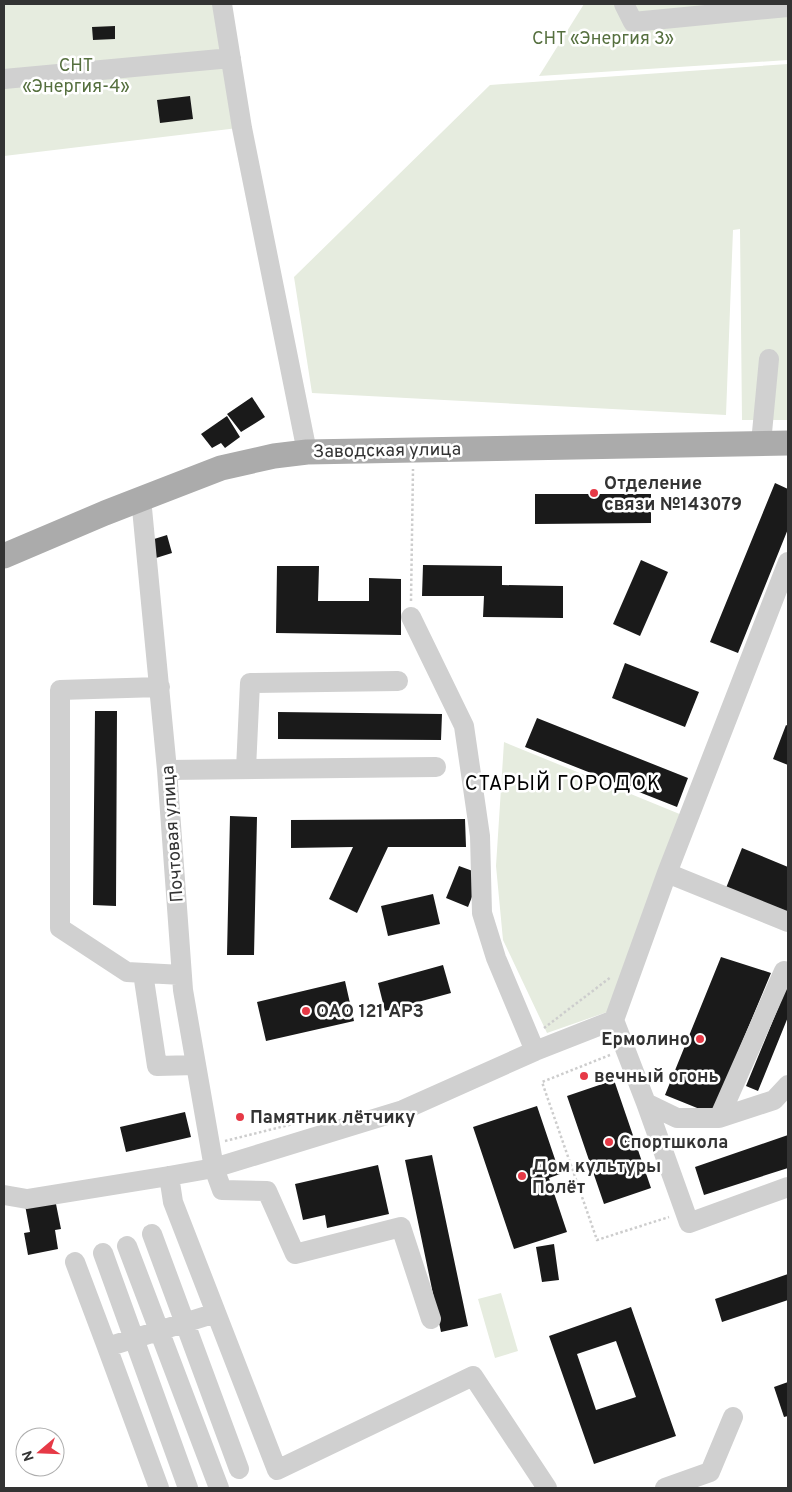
<svg xmlns="http://www.w3.org/2000/svg" width="792" height="1492" font-family="Overpass,sans-serif">
	<style>
		.green { fill: #e6ecdf }
		.building { fill: #1a1a1a; fill-rule: evenodd }
		.lines { fill: none; stroke-linecap: round; stroke-linejoin: round }
		.path { stroke: #cdcdcd; stroke-width: 2.5; stroke-dasharray: 2.5 2.5; stroke-linecap: butt }
		.minor { stroke: #d0d0d0; stroke-width: 20 }
		.major { stroke: #ababab; stroke-width: 25 }
		.poi-dot { fill: #e63946; stroke: #fff; stroke-width: 2 }
		.labels { text-anchor: middle; stroke-width: 5; stroke-linejoin: round; paint-order: stroke }
		.park-label { font-size: 18px; fill: #56703f; stroke: #fff }
		.street-label { font-size: 18px; fill: #333; stroke: #fff }
		.poi-label { font-size: 18px; font-weight: bold; fill: #333; stroke: #fff; text-anchor: start }
		.quarter-label { font-size: 20px; letter-spacing: 1px; fill: #000; stroke: #fff }
	</style>
	<rect width="100%" height="100%" fill="#fff"/>
	<path class="green" d="M4 4H218L238 128 4 156Z
		M584 4H788V60L539 76Z
		M788 64V420H742L740 229 733 230 726 415 312 393 294 277 490 85Z
		M504 742 682 815 610 1011 547 1033 503 940 496 866Z
		M501 1293 518 1351 495 1358 478 1299Z"/>
	<path class="building" d="M115 26V39L93 40 92 27Z
		M190 96 193 119 160 123 157 100Z
		M252 397 265 417 241 432 227 414Z
		M227 416 240 437 225 448 221 443 212 448 201 434Z
		M775 483 788 489V529L738 653 710 642Z
		M535 494H651V523L535 524Z
		M167 535 172 553 156 558 151 540Z
		M641 560 668 572 640 636 613 624Z
		M423 565 502 566V585L563 586V618L483 617 484 596H422Z
		M277 566H319L318 601H369V578L401 579V635L276 633Z
		M625 663 699 692 685 727 612 698Z
		M95 711H117L116 906 93 905Z
		M278 712 442 714 441 740 278 739Z
		M537 718 688 778 677 807 525 747Z
		M786 725 788 726V765L773 759Z
		M230 816 257 817 254 955H227Z
		M465 819 466 847H388L357 913 329 899 353 847 291 848V820Z
		M742 848 788 867V913L726 888Z
		M459 866 481 874 468 907 446 898Z
		M433 894 440 924 388 936 381 906Z
		M721 957 771 973 712 1114 665 1095Z
		M443 965 451 993 385 1011 378 983Z
		M345 981 354 1021 266 1041 257 1002Z
		M788 984V1017L758 1091 746 1086Z
		M614 1080 651 1188 604 1204 567 1096Z
		M537 1106 560 1174 549 1178 567 1232 514 1249 473 1127Z
		M185 1112 191 1137 126 1152 120 1127Z
		M788 1135V1168L704 1195 695 1167Z
		M432 1155 468 1326 441 1332 405 1160Z
		M378 1165 389 1214 327 1228 325 1215 303 1220 295 1184Z
		M55 1199 61 1229 55 1230 58 1249 28 1255 24 1233 30 1232 25 1205Z
		M554 1244 559 1280 542 1282 536 1247Z
		M788 1274V1300L722 1322 715 1299Z
		M631 1307 676 1436 594 1464 549 1336ZM616 1341 636 1397 596 1410 577 1354Z
		M788 1382V1416L784 1417 774 1387Z"/>
	<g class="lines">
		<path class="path" d="M411 601 413 469
			M544 1028 611 977
			M610 1055 542 1082 597 1240 669 1217
			M225 1141 317 1118"/>
		<path class="minor" d="M222 4 242 128 307 452
			M624 4 633 22 788 7
			M4 79 231 58
			M761 443 769 359
			M141 498 167 770 183 990 214 1168 222 1190 267 1191 295 1254 401 1227 431 1319
			M788 562 667 873 614 1020 646 1103 677 1118H719L774 1100 788 1085
			M411 617 464 726 480 836 482 913 496 958 535 1051 614 1020
			M160 687 60 690V928L127 972 182 975
			M246 769 250 683 398 681
			M167 770 436 767
			M667 873 788 922
			M143 973 157 1066 196 1065
			M646 1103 689 1223 788 1187
			M719 1118 784 971
			M169 1176 173 1202 277 1470 473 1376 547 1488
			M4 1195 27 1199 169 1176 214 1168 403 1110 535 1051
			M152 1234 239 1469
			M127 1246 219 1488
			M103 1253 188 1488
			M75 1262 107 1347
			M159 1488 107 1347 216 1313
			M665 1488 710 1472 733 1417"/>
		<path class="major" d="M4 556 105 513 221 468 274 456 307 452 788 443"/>
	</g>
	<g class="poi-dot">
		<circle cx="594" cy="493" r="5"/>
		<circle cx="306" cy="1011" r="5"/>
		<circle cx="700" cy="1039" r="5"/>
		<circle cx="584" cy="1076" r="5"/>
		<circle cx="240" cy="1117" r="5"/>
		<circle cx="609" cy="1142" r="5"/>
		<circle cx="522" cy="1176" r="5"/>
	</g>
	<g class="labels">
		<g class="park-label">
			<text x="603" y="44">СНТ «Энергия 3»</text>
			<text x="76" y="71">СНТ<tspan x="76" dy="21">«Энергия-4»</tspan></text>
		</g>
		<g class="street-label">
			<text transform="translate(387 450) rotate(-1)" y="6">Заводская улица</text>
			<text transform="translate(172 834) rotate(-94)" y="6">Почтовая улица</text>
		</g>
		<g class="poi-label">
			<text x="604" y="489">Отделение<tspan x="604" dy="21">связи №143079</tspan></text>
			<text x="316" y="1017">OAO 121 АРЗ</text>
			<text x="690" y="1045" text-anchor="end">Ермолино</text>
			<text x="594" y="1082">вечный огонь</text>
			<text x="250" y="1123">Памятник лётчику</text>
			<text x="619" y="1148">Спортшкола</text>
			<text x="532" y="1172">Дом культуры<tspan x="532" dy="21">Полёт</tspan></text>
		</g>
		<g class="quarter-label">
			<text x="563" y="790">СТАРЫЙ ГОРОДОК</text>
		</g>
	</g>
	<rect width="792" height="1492" fill="none" stroke="#333333" stroke-width="10"/>
	<g transform="translate(40 1452) rotate(251)"><circle r="24" fill="#ffffff" stroke="#adadad"/>
	<path d="M0-4L9 19L0 12L-9 19Z" fill="#e63946"/>
	<text y="-8" font-size="14" font-weight="bold" text-anchor="middle" fill="#333333">N</text>
	</g>
</svg>
